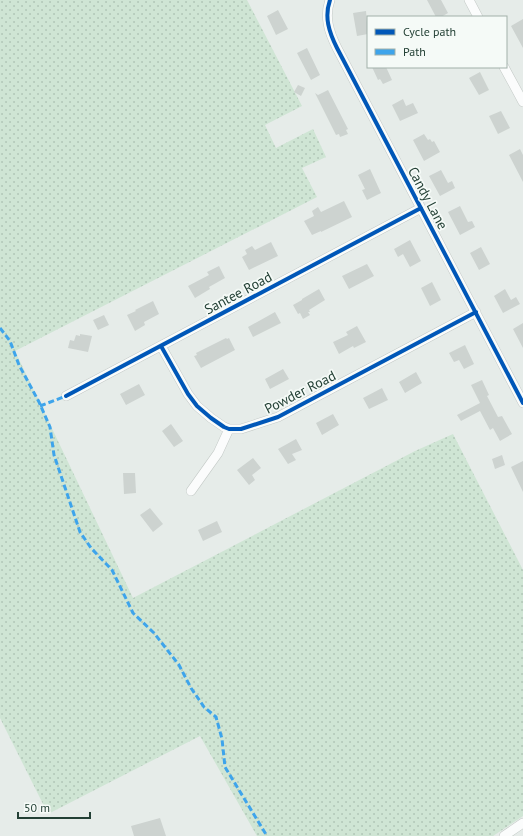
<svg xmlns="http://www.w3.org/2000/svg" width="523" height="836" font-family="'PT Sans',sans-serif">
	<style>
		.park { fill: url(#park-dots) }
		.building { fill: #cdd3d0 }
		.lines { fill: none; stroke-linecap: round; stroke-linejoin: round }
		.minor-casing { stroke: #c3c9c6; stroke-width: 10 }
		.minor { stroke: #fbfcfc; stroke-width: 9 }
		.quiet { stroke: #3ea4eb; stroke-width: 3; stroke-dasharray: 6 3; stroke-linecap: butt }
		.cycleway-casing { stroke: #f5faf7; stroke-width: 6 }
		.cycleway { stroke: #0057b8; stroke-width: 4 }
		.labels { text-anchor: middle; stroke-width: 3.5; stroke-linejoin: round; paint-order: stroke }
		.street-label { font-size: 14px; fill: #234035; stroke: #f5faf7 }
	</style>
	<defs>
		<pattern id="park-dots" width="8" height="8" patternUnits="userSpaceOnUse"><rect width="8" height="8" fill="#cfe5d4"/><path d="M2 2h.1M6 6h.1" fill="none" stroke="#b1c6b7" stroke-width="1.8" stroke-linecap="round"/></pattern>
	</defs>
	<rect width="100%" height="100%" fill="#e6ece9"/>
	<path class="park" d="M0 0H247L302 106 265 125 276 148 313 129 326 157 302 168 317 197 15 351 133 598 415 451 453 434 523 570V816L493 836H257L200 736 48 814 0 718Z"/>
	<path class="building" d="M427 0H441L448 13 441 17H436Z
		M278 10 288 29 276 35 267 16Z
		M366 11 368 34 357 36 353 13Z
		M523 19V48L511 26Z
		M307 48 320 75 311 80 297 53Z
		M372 67H386L392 80 383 84 380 79 378 80Z
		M480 72 489 90 479 95 469 78Z
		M298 85 305 88 301 96 294 92Z
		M328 90 348 129 346 130 348 134 340 137 339 134 336 135 315 93 318 95Z
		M403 99 406 106 413 103 418 113 400 121 392 105Z
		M501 111 510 128 498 134 489 116Z
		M424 134 428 140 430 139 432 142 434 141 440 152 424 161 413 140Z
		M520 149 523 155V182L509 155Z
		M370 169 381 193 367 200 362 190 365 189 358 175Z
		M441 170 448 183 452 181 455 188 440 196 429 176Z
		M344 201 352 217 321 232V231L312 235 304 221 314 216 312 211 318 207 321 212Z
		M460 206 468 222 472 221 475 227 460 235 448 212Z
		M410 240 421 261 410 267 403 254 398 257 394 249Z
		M271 242 278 256 249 270 242 257 247 254 245 250 252 246 255 250Z
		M481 247 490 264 479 270 470 253Z
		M367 264 374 276 349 289 342 276Z
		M219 266 225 278 209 287 210 289 195 298 188 286 209 275 207 272Z
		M432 282 441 300 430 306 421 288Z
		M319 289 325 300 309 310 310 312H308L310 315 303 319 300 313 298 314 293 305 302 300V299Z
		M505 289 511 300 516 297 520 304 503 313 494 296Z
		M153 301 159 314 144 322 145 325 135 331 127 315 136 311 135 310Z
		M275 312 281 323 253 337 248 327Z
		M104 315 109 325 98 330 93 320Z
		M523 323V348L513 329Z
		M357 326 366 342 354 348 353 346 339 354 333 342 348 335 346 332Z
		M80 334 92 336 88 352 68 348 70 340 74 341 76 335 80 336Z
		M226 338 227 339 229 338 235 350 201 368 194 356 197 355 196 353Z
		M465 345 474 364 464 369 459 360 454 362 449 353Z
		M283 369 289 379 270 389 265 379Z
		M416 372 422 383 405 393 399 382Z
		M482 380 489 395 487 396 498 417 502 416 512 434 500 441 493 428 490 430 480 411 461 421 457 415 480 403 471 385Z
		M139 384 145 395 126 405 120 394Z
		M382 388 388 400 369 409 363 398Z
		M333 414 339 425 322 435 316 423Z
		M171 424 183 441 174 447 162 431Z
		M296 439 302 450 292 454 296 460 288 464 278 449Z
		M502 455 505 465 495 469 492 459Z
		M253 458 261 468 252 475 255 480 249 485 237 470Z
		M523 461V492L511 467Z
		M123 473H135L136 493 124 494Z
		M150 508 163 524 153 532 140 515Z
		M217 521 222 532 203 541 198 530Z
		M160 818 166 836H134L131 826Z"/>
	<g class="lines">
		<defs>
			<path id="minor" d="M330 0C324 17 329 32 337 48L523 403
				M469 0 478 17
				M504 67 523 102
				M161 346 188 394 197 406 211 418 224 427 229 429H241L278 417 476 312
				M66 396 421 208
				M191 491 218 453 229 429
				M504 836 523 823"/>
		</defs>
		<use href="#minor" class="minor-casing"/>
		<use href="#minor" class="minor"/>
		<path class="quiet" d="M0 328 10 341 19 365 39 402 50 427 54 455 80 532 91 548 112 570 133 613 154 633 179 665 191 688 204 707 216 717 222 739 225 767 267 836
			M40 406 66 396"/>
		<defs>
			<path id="cycleway" d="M330 0C324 17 329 32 337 48L523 403
				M161 346 188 394 197 406 211 418 224 427 229 429H241L278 417 476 312
				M66 396 421 208"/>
		</defs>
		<use href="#cycleway" class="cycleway-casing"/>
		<use href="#cycleway" class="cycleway"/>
	</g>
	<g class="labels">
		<g class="street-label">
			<text transform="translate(428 198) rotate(62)" y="5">Candy Lane</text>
			<text transform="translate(238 293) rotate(-28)" y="5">Santee Road</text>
			<text transform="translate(300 392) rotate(-27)" y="5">Powder Road</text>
		</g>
	</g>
	<rect x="367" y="16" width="140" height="52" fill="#f5faf7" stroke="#a1b0a9"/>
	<rect x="375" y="29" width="20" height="6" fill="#0057b8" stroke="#a1b0a9"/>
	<text x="403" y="36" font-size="12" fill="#234035">Cycle path</text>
	<rect x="375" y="49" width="20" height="6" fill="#3ea4eb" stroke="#a1b0a9"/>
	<text x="403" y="56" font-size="12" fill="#234035">Path</text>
	<path d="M18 812v6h72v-6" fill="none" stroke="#234035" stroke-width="2"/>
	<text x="24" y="812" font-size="12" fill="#234035" stroke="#f5faf7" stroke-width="3" paint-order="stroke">50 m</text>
</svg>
